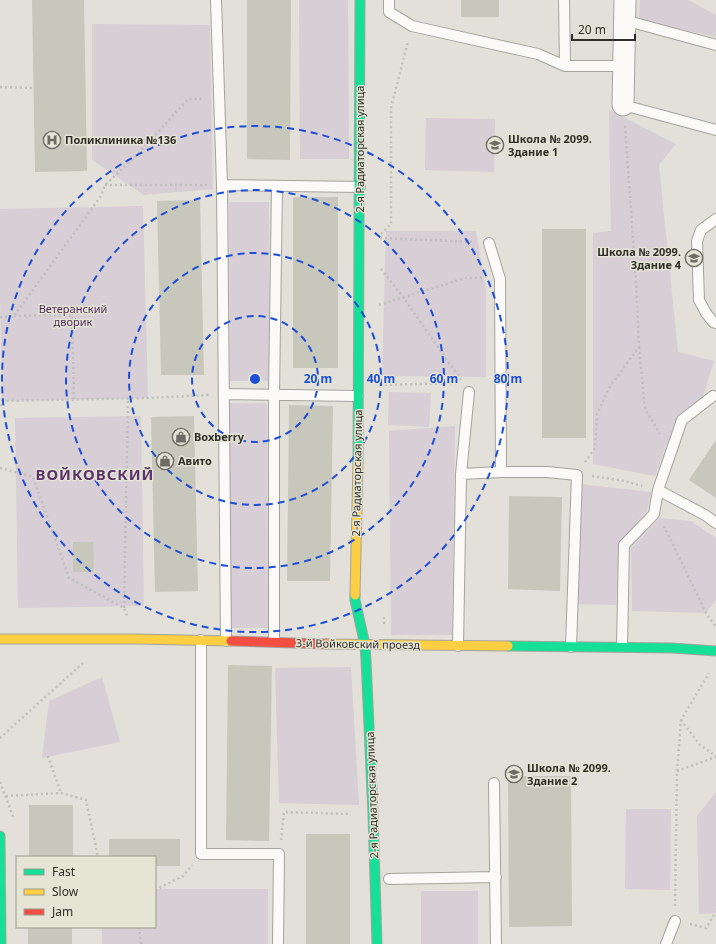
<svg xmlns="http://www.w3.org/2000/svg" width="716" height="944" font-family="'Noto Sans',sans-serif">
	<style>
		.green { fill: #d7ced6 }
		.building { fill: #c8c7bc }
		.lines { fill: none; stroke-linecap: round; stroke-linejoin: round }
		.lane-casing { stroke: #a4a39d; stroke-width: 12 }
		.street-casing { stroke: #a4a39d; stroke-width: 23 }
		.fast-casing { stroke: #a4a39d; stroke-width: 11 }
		.slow-casing { stroke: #a4a39d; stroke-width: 11 }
		.jam-casing { stroke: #a4a39d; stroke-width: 11 }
		.path { stroke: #bfbfbc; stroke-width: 2.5; stroke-dasharray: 2 3; stroke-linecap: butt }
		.lane { stroke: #fbfaf9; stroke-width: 10 }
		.street { stroke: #fbfaf9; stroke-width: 21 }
		.fast { stroke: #16e098; stroke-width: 9 }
		.slow { stroke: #ffcf43; stroke-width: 9 }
		.jam { stroke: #f24e42; stroke-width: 9 }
		.ring { fill: none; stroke: #1d4ed8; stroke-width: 2; stroke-dasharray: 7 5 }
		.labels { text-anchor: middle; stroke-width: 3; stroke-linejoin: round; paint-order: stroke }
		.poi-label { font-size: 11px; font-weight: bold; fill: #2f2e28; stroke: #e5e4d5; text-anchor: start }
		.street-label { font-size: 11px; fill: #2f2e28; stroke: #e5e4d5 }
		.park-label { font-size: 11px; fill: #4e2e5b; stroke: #e5e4d5 }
		.district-label { font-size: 15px; font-weight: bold; letter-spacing: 1px; fill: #5b346b; stroke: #e5e4d5 }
		.centre { fill: #1d4ed8; stroke: #e5e4d5; stroke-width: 2 }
		.ring-label { font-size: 12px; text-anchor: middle; font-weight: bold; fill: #1d4ed8; stroke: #e5e4d5; stroke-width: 3; stroke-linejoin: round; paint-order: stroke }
	</style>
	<rect width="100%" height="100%" fill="#e2e0d8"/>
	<path class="green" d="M299 0H348L349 159H300Z
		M640 0H688L716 15V37L639 20Z
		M92 24 210 25 213 189 144 195 92 160Z
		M609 110 676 144 659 165 678 352 714 361 703 396 675 422 655 476 593 464V233L611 231Z
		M426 118 495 119 494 172 425 170Z
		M229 202H269L270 381H230Z
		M143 206 148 398 2 401 0 296V209Z
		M386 231H476L486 290V377L382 376Z
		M389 392 431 393 429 427 388 425Z
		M230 403H267L268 628H230Z
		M141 416 144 606 18 608 15 418Z
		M455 426 452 635H391L389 431Z
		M581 484 651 492 647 510 619 545 616 605 577 604Z
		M660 518 691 521 716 538V600L706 613 632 611 631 548Z
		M351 667 359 805 279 803 275 668Z
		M102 677 120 742 42 758 49 701Z
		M716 792V913L699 914 697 816Z
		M626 809H671L670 890 625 889Z
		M155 889H268V944H102V927H155Z
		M421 891H478V944H421Z"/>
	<path class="building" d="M32 0H84L87 171 35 172Z
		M247 0H291L290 160 247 159Z
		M461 0H499V17H461Z
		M293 197H338V368H293Z
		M200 200 204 375H161L157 201Z
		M542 229H586V438H542Z
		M289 405 333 406 330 581H287Z
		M194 416 198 591 155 592 151 417Z
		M716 440V498L689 480Z
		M509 496 562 497 560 591 508 589Z
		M73 542H93L94 572H73Z
		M228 665 272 666 269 841 226 840Z
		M508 776H571L572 926 509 927Z
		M29 805H73V857H29Z
		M306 834H350V944H306Z
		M109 839H180V866H155V857H109Z
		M28 927H72V944H28Z"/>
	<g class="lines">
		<defs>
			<path id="lane" d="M216 0 222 185 360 187
				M389 0V12L412 26 538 54 565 66H624
				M564 0 565 66
				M624 20 716 45
				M623 105 716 130
				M222 185 226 641
				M716 219 701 230 697 241 699 300 706 313 713 322 716 323
				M224 394 358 396
				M501 472H547L577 475 571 647
				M461 474 469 392
				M658 490 705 515 716 523
				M201 640V854H279L278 944
				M274 642V395L277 186
				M458 646 461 474 501 472 500 279 489 243
				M622 647 624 545 654 514 658 490 682 420 713 396
				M494 783 496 944
				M389 879 496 877
				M666 944 675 921"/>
			<path id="street" d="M623 105 625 0"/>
			<path id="fast" d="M358 463 360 0
				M355 595V600L365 645 366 660 373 814 377 944
				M508 646 672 648 716 651
				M0 836 1 944"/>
			<path id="slow" d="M355 595 358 463
				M0 639H136L231 641
				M326 644 508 646"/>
			<path id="jam" d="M231 641 326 644"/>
		</defs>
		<use href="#lane" class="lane-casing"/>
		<use href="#street" class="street-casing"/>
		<use href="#fast" class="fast-casing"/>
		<use href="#slow" class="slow-casing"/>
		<use href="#jam" class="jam-casing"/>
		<path class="path" d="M0 87 34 88
			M105 185H208
			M381 234 391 224V108L408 41
			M380 238 475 242
			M381 269 403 297 461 380
			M379 305 465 278H484
			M14 316 72 315 74 400
			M0 317 14 316 101 196 105 185 133 159 188 99H203
			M639 347 645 409 660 434
			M380 385 457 383
			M0 406 2 401 148 398 209 395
			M585 462 595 448 597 414 609 388 639 347 636 281 625 125
			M0 468 33 477 69 578 124 608 128 618
			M592 476 625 481 642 486
			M664 526 706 613 716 627
			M124 608 128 398
			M384 624V617
			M681 720 700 745 716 756
			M0 738 83 663
			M48 756 61 793
			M677 771 716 757
			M0 782 14 819
			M6 796 61 793 86 800 98 857
			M281 840 284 812 351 814
			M155 890 183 876 192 865
			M675 906 677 771 681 720 709 673
			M690 924 706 928 716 912
			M139 927 141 944"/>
		<use href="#lane" class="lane"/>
		<use href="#street" class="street"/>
		<use href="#fast" class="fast"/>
		<use href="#slow" class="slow"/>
		<use href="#jam" class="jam"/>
	</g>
	<g class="ring">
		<circle cx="255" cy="379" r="63"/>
		<circle cx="255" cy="379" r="126"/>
		<circle cx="255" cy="379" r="189"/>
		<circle cx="255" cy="379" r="253"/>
	</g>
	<defs>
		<symbol id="hospital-ring" viewBox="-11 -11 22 22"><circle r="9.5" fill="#e5e4d5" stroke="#6e6c66" stroke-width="1.5"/><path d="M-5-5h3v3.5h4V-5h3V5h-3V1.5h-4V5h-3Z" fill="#6e6c66"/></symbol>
		<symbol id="school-ring" viewBox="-11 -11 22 22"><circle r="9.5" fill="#e5e4d5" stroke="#6e6c66" stroke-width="1.5"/><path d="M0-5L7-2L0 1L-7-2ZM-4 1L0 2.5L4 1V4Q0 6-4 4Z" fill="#6e6c66"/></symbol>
		<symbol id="shop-ring" viewBox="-11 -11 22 22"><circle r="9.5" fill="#e5e4d5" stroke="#6e6c66" stroke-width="1.5"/><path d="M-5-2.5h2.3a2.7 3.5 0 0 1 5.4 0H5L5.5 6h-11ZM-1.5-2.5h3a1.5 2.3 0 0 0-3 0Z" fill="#6e6c66"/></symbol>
	</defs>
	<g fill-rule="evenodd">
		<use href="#hospital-ring" x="42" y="130" width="20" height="20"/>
		<use href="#school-ring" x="485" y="135" width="20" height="20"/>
		<use href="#school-ring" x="684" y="248" width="20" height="20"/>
		<use href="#shop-ring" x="171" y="427" width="20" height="20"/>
		<use href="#shop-ring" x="155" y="451" width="20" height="20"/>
		<use href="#school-ring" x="504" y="764" width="20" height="20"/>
	</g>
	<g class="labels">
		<g class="poi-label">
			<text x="508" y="143">Школа № 2099.<tspan x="508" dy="13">Здание 1</tspan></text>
			<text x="65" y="144">Поликлиника №136</text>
			<text x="681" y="256" text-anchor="end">Школа № 2099.<tspan x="681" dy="13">Здание 4</tspan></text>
			<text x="194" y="441">Boxberry</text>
			<text x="178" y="465">Авито</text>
			<text x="527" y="772">Школа № 2099.<tspan x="527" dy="13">Здание 2</tspan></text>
		</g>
		<g class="street-label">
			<text transform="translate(360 149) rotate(-90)" y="4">2-я Радиаторская улица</text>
			<text transform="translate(357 473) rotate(-89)" y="4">2-я Радиаторская улица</text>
			<text transform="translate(358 644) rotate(1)" y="4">3-й Войковский проезд</text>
			<text transform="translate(372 795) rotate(-92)" y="4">2-я Радиаторская улица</text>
		</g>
		<g class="park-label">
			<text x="73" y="313">Ветеранский<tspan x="73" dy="13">дворик</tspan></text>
		</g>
		<g class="district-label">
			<text x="95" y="480">ВОЙКОВСКИЙ</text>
		</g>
	</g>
	<circle cx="255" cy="379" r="6" class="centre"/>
	<g class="ring-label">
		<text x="318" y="383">20 m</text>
		<text x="381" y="383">40 m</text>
		<text x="444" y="383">60 m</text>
		<text x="508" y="383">80 m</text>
	</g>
	<rect x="16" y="856" width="140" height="72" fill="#e5e4d5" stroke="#9c9b90"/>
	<rect x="24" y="869" width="20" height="6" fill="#16e098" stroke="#9c9b90"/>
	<text x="52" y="876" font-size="12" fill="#2f2e28">Fast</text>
	<rect x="24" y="889" width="20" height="6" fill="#ffcf43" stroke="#9c9b90"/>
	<text x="52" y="896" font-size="12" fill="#2f2e28">Slow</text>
	<rect x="24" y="909" width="20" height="6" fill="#f24e42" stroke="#9c9b90"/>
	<text x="52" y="916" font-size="12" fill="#2f2e28">Jam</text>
	<path d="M572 34v6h63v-6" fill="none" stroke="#2f2e28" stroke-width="2"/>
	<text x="578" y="34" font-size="12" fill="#2f2e28" stroke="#e5e4d5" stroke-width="3" paint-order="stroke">20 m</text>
</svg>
